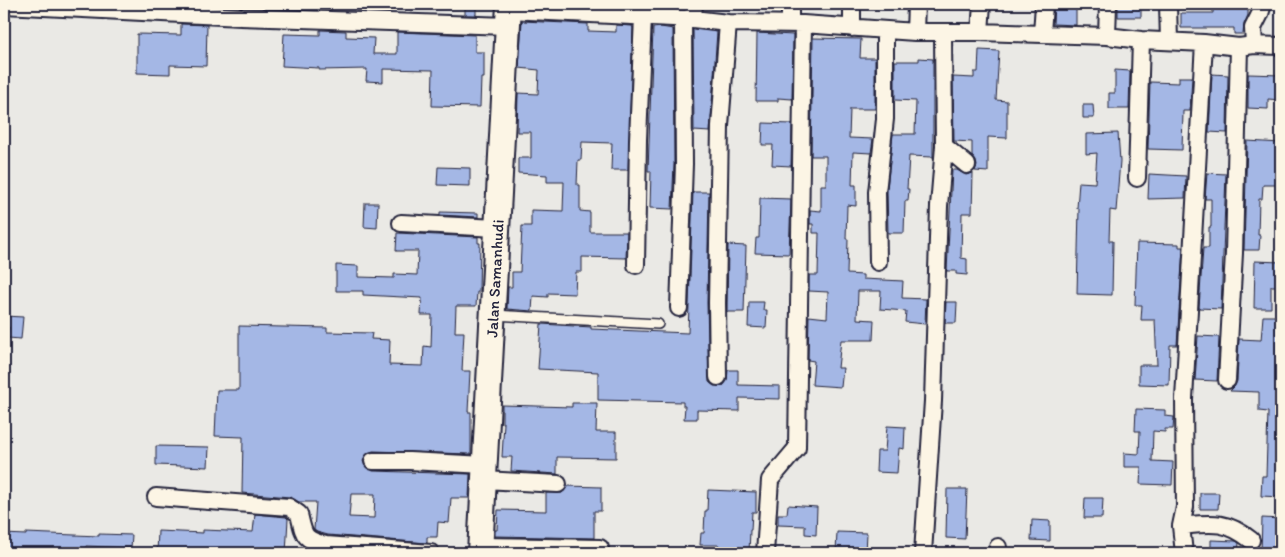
<svg xmlns="http://www.w3.org/2000/svg" width="1285" height="557" font-family="Itim,sans-serif">
	<style>
		.building { fill: #a4b7e5; stroke: #22223b; fill-rule: evenodd }
		.lines { fill: none; stroke-linecap: round; stroke-linejoin: round }
		.lane-casing { stroke: #22223b; stroke-width: 12 }
		.street-casing { stroke: #22223b; stroke-width: 20 }
		.secondary-casing { stroke: #22223b; stroke-width: 28 }
		.lane { stroke: #fcf5e5; stroke-width: 9 }
		.street { stroke: #fcf5e5; stroke-width: 16 }
		.secondary { stroke: #fcf5e5; stroke-width: 24 }
		.labels { text-anchor: middle; stroke-width: 4; stroke-linejoin: round; paint-order: stroke }
		.street-label { font-size: 16px; fill: #22223b; stroke: #fcf5e5 }
	</style>
	<rect width="100%" height="100%" fill="#eae9e5"/>
	<filter id="ink" filterUnits="userSpaceOnUse"><feTurbulence type="fractalNoise" baseFrequency=".02" numOctaves="2"/><feDisplacementMap in="SourceGraphic" scale="10" xChannelSelector="R" yChannelSelector="G"/><feConvolveMatrix kernelMatrix="1 2 1 2 8 2 1 2 1" color-interpolation-filters="sRGB"/></filter>
	<g filter="url(#ink)">
		<path class="building" d="M465 4H476V15H465Z
			M1054 4H1076V25L1053 24Z
			M1118 4H1141V17H1118Z
			M1213 4H1248V15L1244 24 1243 34H1234V28H1181V13H1213Z
			M522 21 588 24V31L616 32V25L632 26 633 28 628 170H611L612 143 582 142 581 160H578L577 185H580V211L590 212V232H627L626 258 582 257V272H576L575 294 548 293V297L533 296 532 311 507 309 508 287H512V272H520L522 226H531V210L563 211 564 182H547V175L518 173V158H531V132H517L518 93 538 94 539 70 519 68Z
			M181 24 207 25 206 66 170 65V74L137 73V34L181 35Z
			M661 27 673 29 674 164 672 209 650 208 651 171H648L653 28Z
			M693 29 717 32 710 132 694 131Z
			M320 30 346 31V37L374 38 373 54H397V32L475 35V52H484V78H481L480 107 432 106 433 70 383 69V82L366 81 367 69 319 70V68L282 66 284 34 320 35Z
			M757 33 793 35 792 99 778 98V101H756Z
			M813 38 861 39 860 58H875V109H850L849 138 873 139 871 153 853 152 852 185H856V206L847 205 846 239H848L847 274 863 275V279L903 281 902 298 926 299 925 324 905 322 906 311 880 309 881 291H858L857 319 874 320 873 340H841L838 368H843L841 387 812 385 814 361 808 360 809 316 827 318 828 292 809 291V275H818L819 233H813V224H810V210L821 211V185H826V156H811Z
			M979 50 999 51 996 100 1007 101V138L988 137V172L975 171 977 166 976 161 972 156V142L954 141 953 77 974 78V72H978Z
			M919 58 933 59V157L909 156 907 189H909L908 201H905L904 233H888L887 189 893 134H915L916 101 895 100V61H919Z
			M1115 70 1130 71 1129 109H1109V93H1115Z
			M1212 74 1228 75 1227 133 1209 132Z
			M1248 74 1281 75V100L1268 99V109L1248 108Z
			M1179 77H1192L1190 111H1183L1182 150 1148 149 1150 82 1179 83Z
			M1083 105H1093L1094 118H1083Z
			M763 123 792 124 791 166 772 165 773 145H762Z
			M1118 133 1120 161 1116 211 1110 210 1109 241H1113L1112 295 1077 294 1079 208H1077L1079 182 1095 183 1097 153 1086 154V134Z
			M1247 141 1281 143V185H1263L1262 199H1259L1258 235H1260L1259 250H1244Z
			M438 167 470 168V186L437 185Z
			M952 170H957L966 175 973 173 972 213H962L961 258 967 259V275L956 274V271H947Z
			M1207 173 1226 174 1221 309 1199 308 1203 248H1209V227H1211V199H1205Z
			M1149 174 1186 176 1185 198 1148 199Z
			M693 192H709L707 303 709 382 714 386H723L727 381 728 370H738V385L780 386V399L739 398V411L697 410V419H684L685 406H683V402L598 400V372L538 369 541 324 591 327V329L688 333Z
			M760 198 791 199 789 254 755 253 756 238H759Z
			M365 203H378L377 228 364 227Z
			M440 212 478 213V217L440 215Z
			M397 233 478 237V243H480L479 292H477L476 306H456L455 332H464L462 371H470L468 412H471V454L373 451 368 453 363 461 365 466 373 471 470 474 469 498H451L449 523 438 522 437 537H427V543L328 535 317 532 314 530 316 502H299L290 497 242 493 243 437 215 436 217 390H239V326L327 328V332L372 333 371 339 390 340 389 365 423 366 424 346 431 347 432 315H421L422 298 363 295V291H336V265L358 266V277L394 278V274L417 275 418 251H396ZM351 494H375L374 518 349 517Z
			M1137 243 1179 244V247H1183L1177 345H1170L1169 385 1139 384V365H1157L1155 320H1141L1142 305H1135Z
			M728 245 746 246 744 312H727Z
			M1255 261 1281 262V286H1271V308H1254Z
			M749 302H764L763 310H767L766 328 748 327Z
			M946 302H957L956 323H945Z
			M4 316 23 317 21 339 8 338 9 327H4Z
			M1263 316H1281L1278 359H1281V497L1261 496 1262 476H1266L1268 412 1259 411V392L1230 391 1235 386 1237 381 1239 339 1261 340Z
			M1198 336 1219 337 1217 381 1195 380Z
			M572 403H597L596 432H616V458L557 457V474L511 471 512 457H502L504 423H502V405L572 407Z
			M1136 409 1165 410V416L1174 417 1173 429H1165V432L1153 431 1152 461 1173 462 1172 485 1140 484 1141 467H1124V453L1139 454 1140 431H1135Z
			M887 426 905 427 904 449 899 448 897 473 876 472 877 451H885Z
			M156 446 209 447 208 467 156 465Z
			M567 486 601 487V511H594V538L495 536V530H497L498 510 546 511V493H562Z
			M947 489H967L965 539 946 538Z
			M708 490 756 492V512H752L751 530H750L749 553H719V545H700L701 533H704L705 511H707Z
			M1200 493H1219L1218 509H1200Z
			M1085 498H1103L1102 518H1084Z
			M788 505 817 507 816 535 805 534V526L778 525V514H787Z
			M255 514 286 517 288 519 286 553H157L158 531 203 533V530L253 532Z
			M1262 518 1281 519V553H1261Z
			M1032 520 1050 521V541L1031 540Z
			M837 532 867 533 866 552 836 553Z
			M26 533 99 536V534L132 535 131 548 86 546 85 553H4V534L26 535Z
			M1211 540 1236 541 1239 543 1238 553H1211Z"/>
		<g class="lines">
			<defs>
				<path id="lane" d="M494 315 658 324"/>
				<path id="street" d="M1168 4 1169 41
					M4 5 241 17 508 26
					M509 10 693 19 728 23 803 24 915 32H980L1107 36 1141 40 1204 43 1239 47 1254 45 1281 46
					M693 19 694 4
					M790 24V4
					M852 28V4
					M915 32 916 4
					M943 32 944 146 967 165
					M980 32 982 4
					M1042 34 1044 4
					M1107 36 1108 4
					M1254 45 1253 28 1260 14 1263 4
					M1137 178 1141 40
					M401 223 497 228
					M878 262 877 192 885 119V30
					M636 265 638 140 643 16
					M679 308 684 164 683 20
					M718 377 717 303 720 126 728 23
					M1227 380 1234 253 1239 47
					M373 461H409L485 465
					M484 480 558 484
					M156 497 289 507 299 514C304 535 303 540 326 545L431 553
					M1181 526C1211 523 1226 520 1251 540
					M480 546 600 548
					M765 553 770 480 797 448 803 24
					M923 553 933 401 939 206 944 146
					M998 553V547
					M1184 553 1181 526 1185 507 1184 399 1204 43"/>
				<g id="secondary">
					<path id="s1" d="M480 553 509 4"/>
				</g>
			</defs>
			<use href="#lane" class="lane-casing"/>
			<use href="#street" class="street-casing"/>
			<use href="#secondary" class="secondary-casing"/>
			<use href="#lane" class="lane"/>
			<use href="#street" class="street"/>
			<use href="#secondary" class="secondary"/>
		</g>
	</g>
	<g class="labels">
		<g class="street-label">
			<text dy="6" stroke="none"><textPath href="#s1" startOffset="275">Jalan Samanhudi</textPath></text>
		</g>
	</g>
	<rect width="1285" height="557" fill="none" stroke="#fcf5e5" stroke-width="20"/>
	<rect x="10" y="10" width="1265" height="537" fill="none" stroke="#22223b" stroke-width="2" filter="url(#ink)"/>
</svg>
